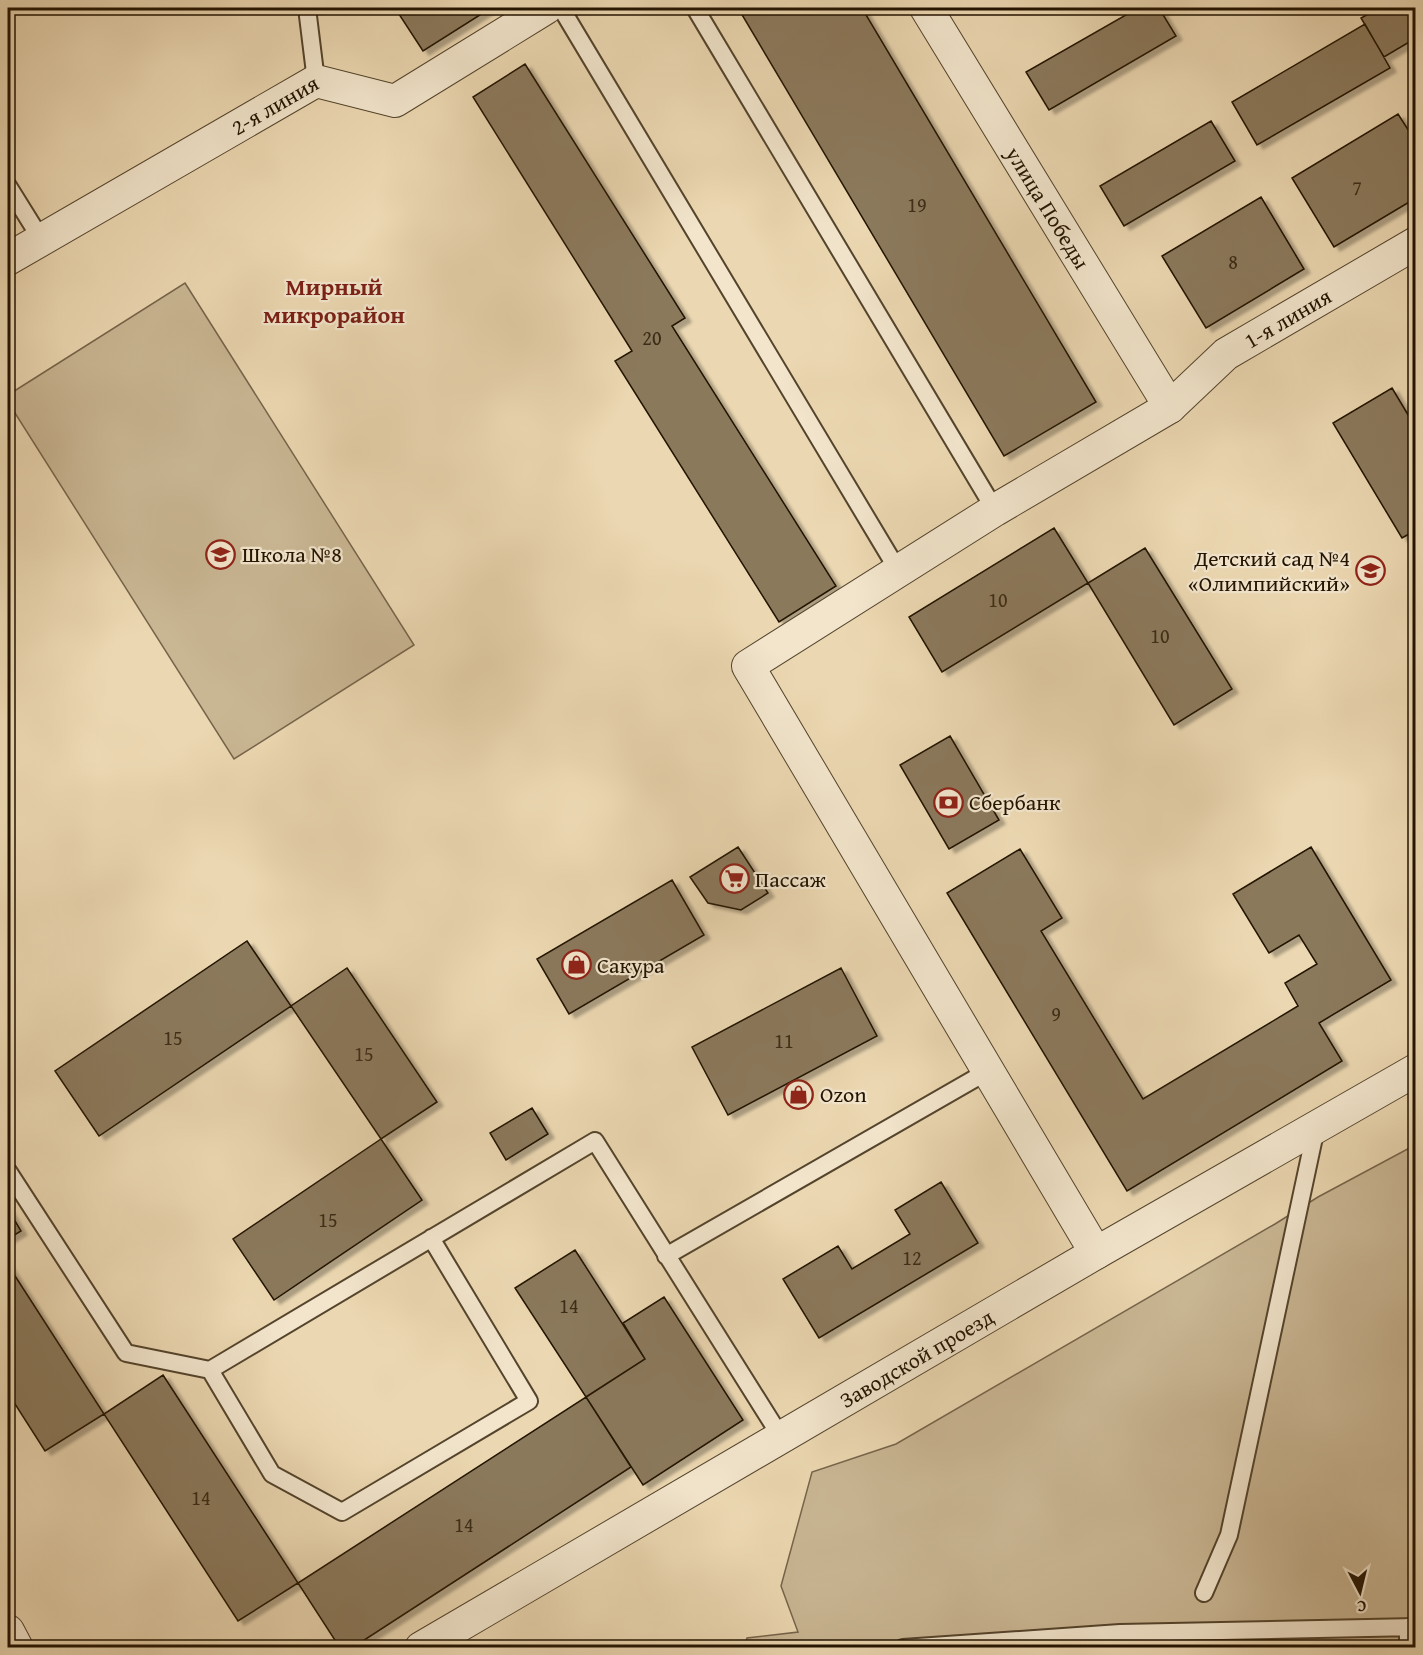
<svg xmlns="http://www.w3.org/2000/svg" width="1423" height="1655" font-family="'Gentium Book Plus',serif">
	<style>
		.green { fill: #c9b693; stroke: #76644a; stroke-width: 1.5 }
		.building { fill: #8b795c; stroke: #221300; stroke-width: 1.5; filter: url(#shadow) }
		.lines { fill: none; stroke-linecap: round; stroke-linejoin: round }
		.service-casing { stroke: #54442c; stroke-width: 20 }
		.minor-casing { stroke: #54442c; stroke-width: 34 }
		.service { stroke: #f2e5cc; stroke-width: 16 }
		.minor { stroke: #f2e5cc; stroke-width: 32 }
		.labels { text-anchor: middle; stroke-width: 4.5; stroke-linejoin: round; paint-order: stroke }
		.number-label { font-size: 20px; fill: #3c2c17 }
		.street-label { font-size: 22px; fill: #221300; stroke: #f2e5cc }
		.poi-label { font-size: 22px; fill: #221300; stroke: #f2e5cc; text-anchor: start }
		.neighbourhood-label { font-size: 24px; font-weight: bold; fill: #7a1f14; stroke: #f2e5cc }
	</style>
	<defs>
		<filter id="shadow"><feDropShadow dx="6" dy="4" stdDeviation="1.5" flood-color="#0004"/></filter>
	</defs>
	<rect width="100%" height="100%" fill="#ebd7b1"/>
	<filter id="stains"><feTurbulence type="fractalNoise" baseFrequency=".00333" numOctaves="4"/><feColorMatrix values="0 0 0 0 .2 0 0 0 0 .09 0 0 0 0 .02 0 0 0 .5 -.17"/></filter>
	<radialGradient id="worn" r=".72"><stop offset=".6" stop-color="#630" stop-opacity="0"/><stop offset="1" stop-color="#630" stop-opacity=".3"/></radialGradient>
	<path class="green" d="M185 283 414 645 234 759 8 402V395Z
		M1415 1145V1647L744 1648 747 1638 798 1632 781 1586 812 1472 896 1444 1275 1224 1318 1197Z"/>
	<path class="building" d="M395 8H491L423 51Z
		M738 8H862L1096 402 1004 456Z
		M1138 8H1159L1176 36 1049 110 1026 72Z
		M1379 8H1416V38L1384 57 1361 18Z
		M1365 24 1390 68 1257 145 1232 102Z
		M525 64 685 318 672 326 836 586 779 622 615 361 632 351 473 97Z
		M1398 114 1416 142V198L1334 247 1292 178Z
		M1211 121 1235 161 1124 226 1100 186Z
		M1261 197 1304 269 1206 328 1162 256Z
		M1392 388 1416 428V530L1402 538 1333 423Z
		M1054 528 1088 583 942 672 909 617Z
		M1145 548 1232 689 1174 725 1088 583Z
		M950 736 999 820 949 849 900 765Z
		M738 847 768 893 741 910 708 903 690 877Z
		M1311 847 1391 980 1319 1023 1342 1061 1127 1191 947 893 1020 849 1062 918 1041 931 1143 1099 1298 1006 1285 983 1317 964 1299 935 1269 953 1233 894Z
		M672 880 704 935 569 1014 537 959Z
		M247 941 291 1006 99 1136 55 1071Z
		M347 968 437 1102 381 1139 291 1006Z
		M841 968 877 1036 728 1115 692 1047Z
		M532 1108 548 1134 506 1160 490 1133Z
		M381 1139 422 1200 274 1300 233 1239Z
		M941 1182 978 1243 819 1338 783 1279 838 1246 852 1269 910 1234 895 1210Z
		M8 1209 21 1231 8 1239Z
		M575 1250 645 1359 586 1397 515 1288Z
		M8 1265 104 1414 45 1451 8 1393Z
		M664 1297 743 1420 643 1485 586 1397 645 1359 623 1323Z
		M163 1375 298 1583 238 1621 104 1414Z
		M586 1397 631 1467 352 1648H340L298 1583Z"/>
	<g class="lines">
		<defs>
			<path id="service" d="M307 8 316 81
				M561 8 899 572
				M695 8 995 510
				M8 186 41 239
				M8 1171 126 1353 210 1370 272 1474 342 1512 529 1401 431 1238
				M666 1256 988 1071
				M210 1370 595 1141 781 1437
				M1204 1593 1229 1535 1316 1128
				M1408 1627V1648
				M903 1648 1120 1633 1416 1627"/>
			<g id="minor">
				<path id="s1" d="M926 8 1170 407"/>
				<path id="s2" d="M8 259 316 81 395 101 546 8"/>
				<path id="s3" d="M1096 1253 748 666 995 510 1170 407 1226 354 1416 243"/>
				<path d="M8 1631 17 1648"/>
				<path id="s4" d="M421 1648 1096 1253 1416 1070"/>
			</g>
		</defs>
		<use href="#service" class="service-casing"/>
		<use href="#minor" class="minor-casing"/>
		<use href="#service" class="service"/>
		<use href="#minor" class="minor"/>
	</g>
	<defs>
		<symbol id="school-ring" viewBox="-11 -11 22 22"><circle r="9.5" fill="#f2e5cc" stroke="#8f2418" stroke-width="1.5"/><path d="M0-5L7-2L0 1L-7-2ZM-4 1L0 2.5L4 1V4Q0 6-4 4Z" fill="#8f2418"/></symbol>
		<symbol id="bank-ring" viewBox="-11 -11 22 22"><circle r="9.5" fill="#f2e5cc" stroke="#8f2418" stroke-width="1.5"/><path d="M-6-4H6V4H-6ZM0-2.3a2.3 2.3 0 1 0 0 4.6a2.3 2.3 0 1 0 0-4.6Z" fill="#8f2418"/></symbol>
		<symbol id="supermarket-ring" viewBox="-11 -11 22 22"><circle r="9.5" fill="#f2e5cc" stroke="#8f2418" stroke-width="1.5"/><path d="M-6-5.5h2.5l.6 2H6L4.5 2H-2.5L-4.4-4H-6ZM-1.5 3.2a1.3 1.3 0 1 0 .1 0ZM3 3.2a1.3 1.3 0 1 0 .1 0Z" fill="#8f2418"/></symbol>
		<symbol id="shop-ring" viewBox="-11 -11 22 22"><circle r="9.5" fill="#f2e5cc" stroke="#8f2418" stroke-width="1.5"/><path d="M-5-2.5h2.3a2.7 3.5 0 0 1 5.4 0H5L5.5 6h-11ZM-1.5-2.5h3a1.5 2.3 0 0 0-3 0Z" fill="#8f2418"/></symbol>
	</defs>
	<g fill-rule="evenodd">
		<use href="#school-ring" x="204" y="538" width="33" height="33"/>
		<use href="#school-ring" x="1354" y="554" width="33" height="33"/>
		<use href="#bank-ring" x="932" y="786" width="33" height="33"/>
		<use href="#supermarket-ring" x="718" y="862" width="33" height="33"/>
		<use href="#shop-ring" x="560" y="948" width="33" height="33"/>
		<use href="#shop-ring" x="782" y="1078" width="33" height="33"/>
	</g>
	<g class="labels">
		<g class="number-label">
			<text x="1357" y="195">7</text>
			<text x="917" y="212">19</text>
			<text x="1233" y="269">8</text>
			<text x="652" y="345">20</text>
			<text x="998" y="607">10</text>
			<text x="1160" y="643">10</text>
			<text x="1056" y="1021">9</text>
			<text x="173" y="1045">15</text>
			<text x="784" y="1048">11</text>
			<text x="364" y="1061">15</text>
			<text x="328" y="1227">15</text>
			<text x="912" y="1265">12</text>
			<text x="569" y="1313">14</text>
			<text x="201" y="1505">14</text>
			<text x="464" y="1532">14</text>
		</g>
		<g class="street-label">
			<text dy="8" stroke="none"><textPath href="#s2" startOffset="308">2-я линия</textPath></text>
			<text dy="8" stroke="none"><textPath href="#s1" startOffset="234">улица Победы</textPath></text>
			<text dy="8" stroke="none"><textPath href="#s3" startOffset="1326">1-я линия</textPath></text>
			<text dy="8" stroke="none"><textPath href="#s4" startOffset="574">Заводской проезд</textPath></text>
		</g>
		<g class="poi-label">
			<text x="242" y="562">Школа №8</text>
			<text x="1350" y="566" text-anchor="end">Детский сад №4<tspan x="1350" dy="25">«Олимпийский»</tspan></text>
			<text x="969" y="810">Сбербанк</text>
			<text x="755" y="887">Пассаж</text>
			<text x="597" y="973">Сакура</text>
			<text x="820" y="1102">Ozon</text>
		</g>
		<g class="neighbourhood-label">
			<text x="334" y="295">Мирный<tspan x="334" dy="28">микрорайон</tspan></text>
		</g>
	</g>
	<rect width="1423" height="1655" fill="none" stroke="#ebd7b1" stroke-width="30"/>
	<rect x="9" y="9" width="1405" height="1637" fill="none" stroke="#221300" stroke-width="3"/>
	<rect x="15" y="15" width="1393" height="1625" fill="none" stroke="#221300" stroke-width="1.5"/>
	<g transform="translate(1360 1592) rotate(173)" stroke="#f2e5cc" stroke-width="4.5" paint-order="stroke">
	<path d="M0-4.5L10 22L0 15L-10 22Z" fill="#221300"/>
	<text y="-9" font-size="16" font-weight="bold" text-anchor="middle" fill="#221300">С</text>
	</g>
	<rect width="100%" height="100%" filter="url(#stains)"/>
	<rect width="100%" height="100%" fill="url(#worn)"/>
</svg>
